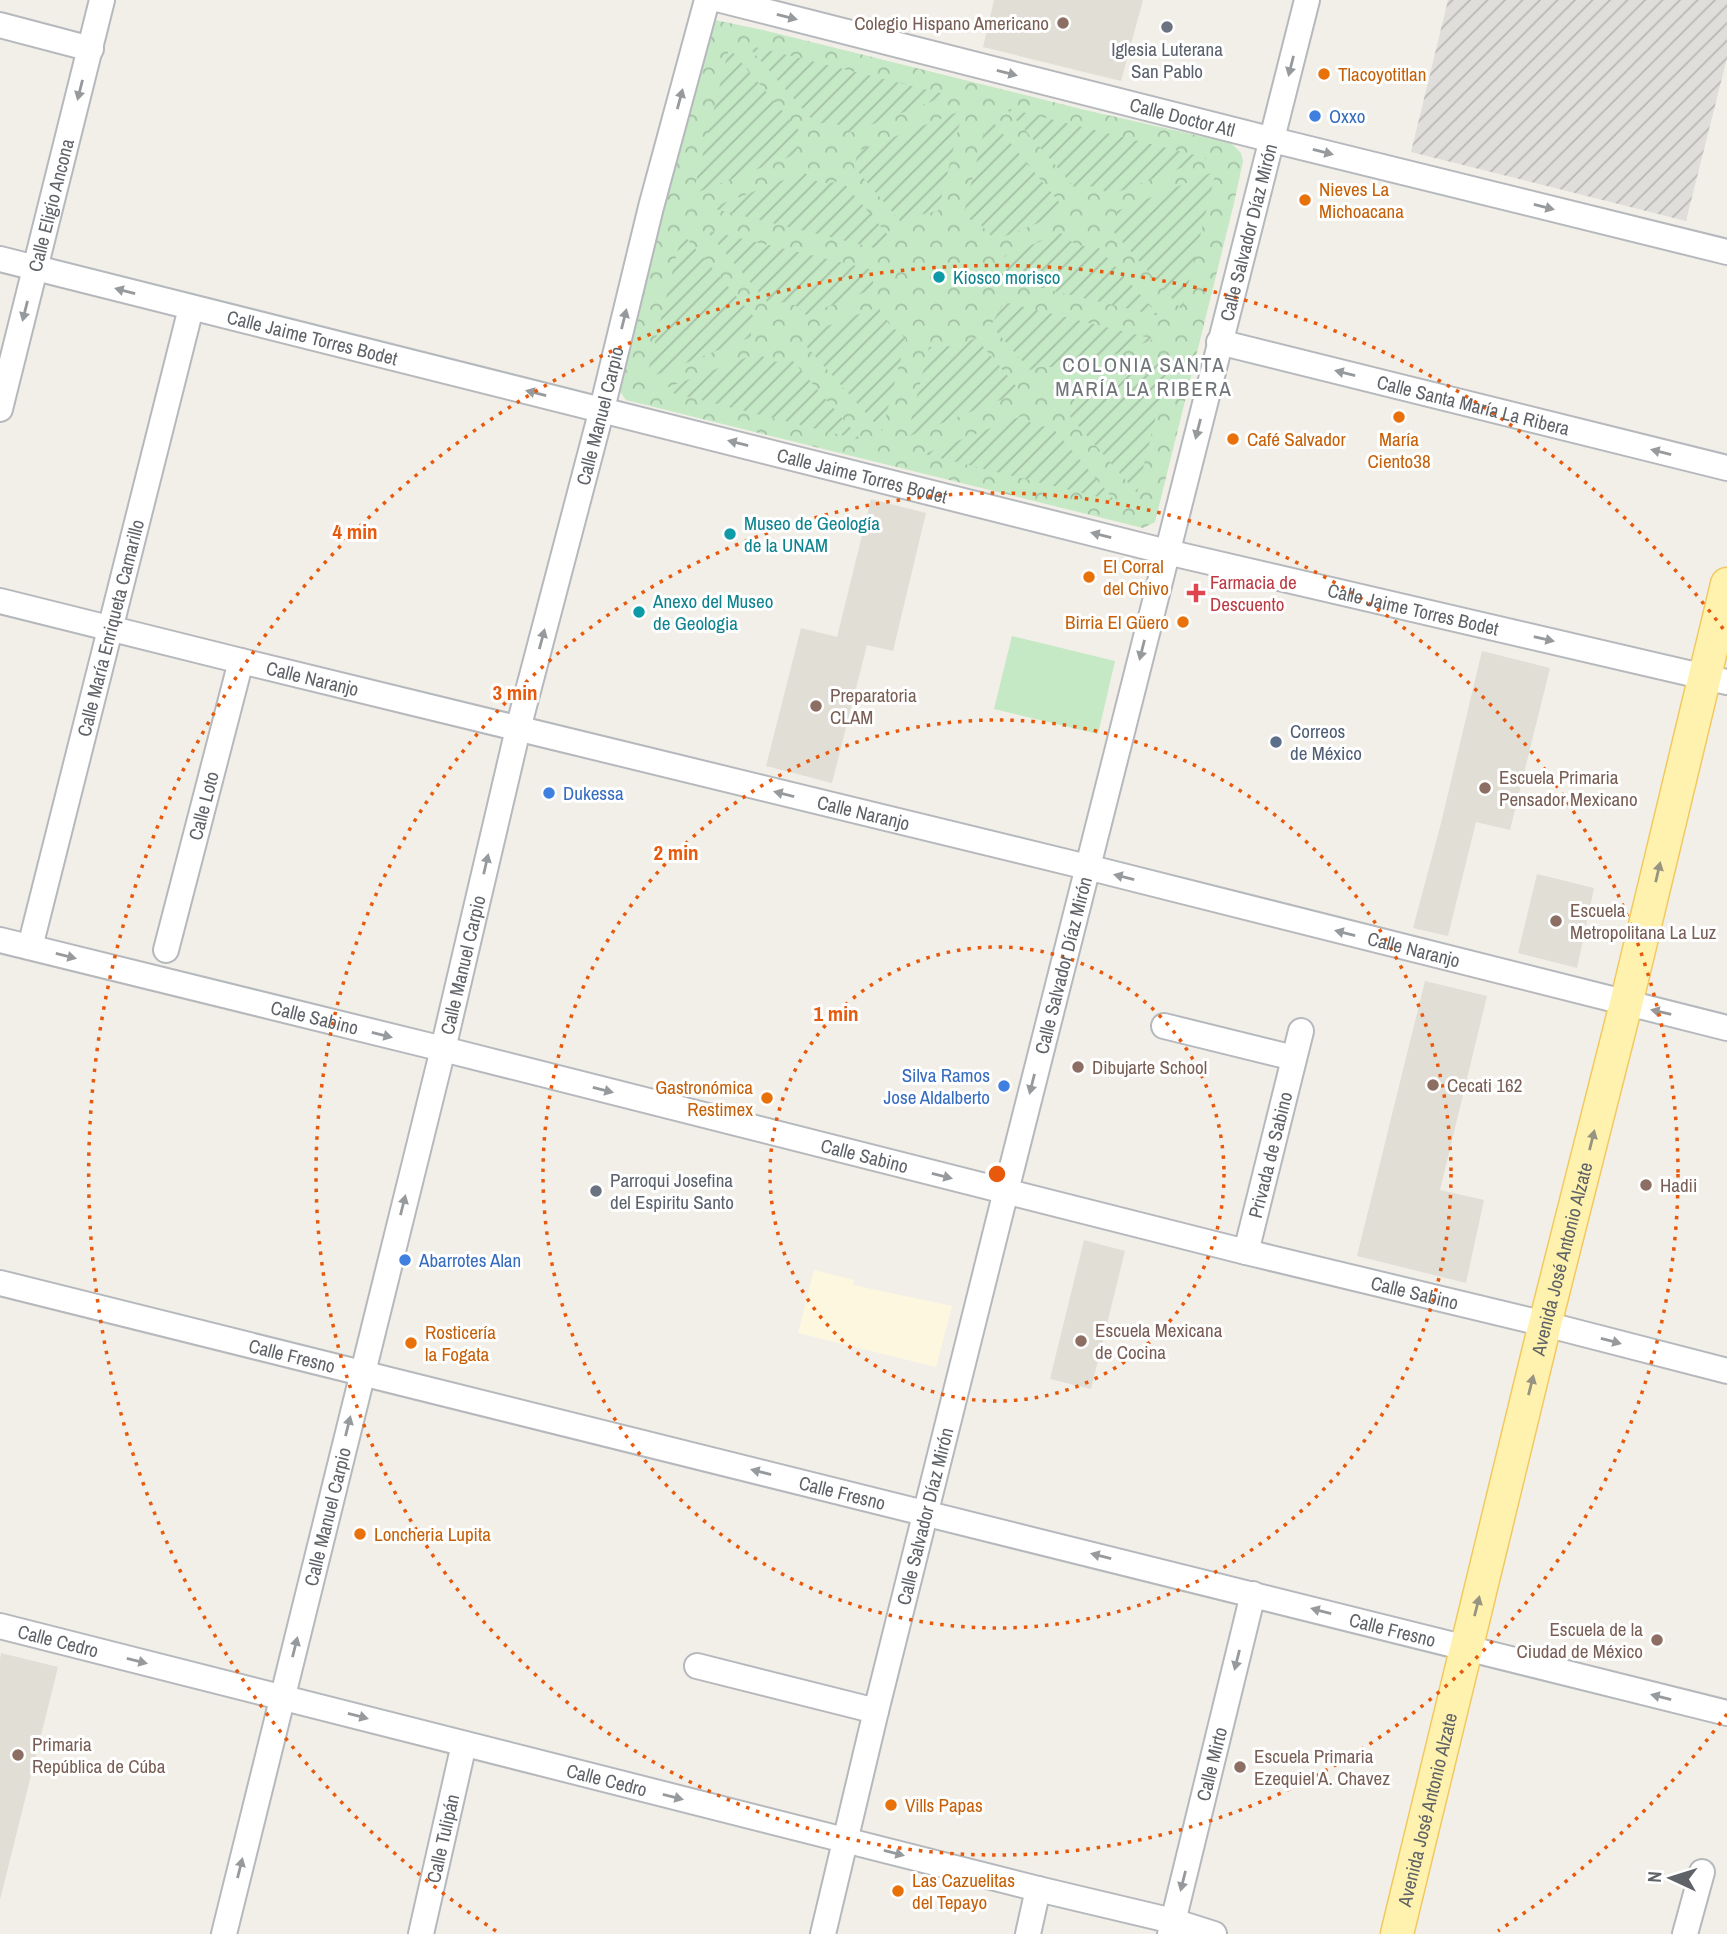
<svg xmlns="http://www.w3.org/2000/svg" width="1727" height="1934" font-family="'Archivo Narrow',sans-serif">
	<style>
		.commercial { fill: #fef7e0 }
		.industrial { fill: url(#industrial-furrows) }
		.education { fill: #e1ded6 }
		.park { fill: url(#park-crowns) }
		.garden { fill: url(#garden-furrows) }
		.pitch { fill: #c5e8c5 }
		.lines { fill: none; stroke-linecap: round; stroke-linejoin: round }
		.minor-casing { stroke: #b5b8bc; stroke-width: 28 }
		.major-casing { stroke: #f2c960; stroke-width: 35 }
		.minor { stroke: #fff; stroke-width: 24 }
		.major { stroke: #fff2af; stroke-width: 32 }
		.oneway { fill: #979a9d }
		.oneway2 { fill: #979581 }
		.ring { fill: none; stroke: #e8590c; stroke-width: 3.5; stroke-dasharray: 3.5 7 }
		.education-dot { fill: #8d6e63; stroke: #fff; stroke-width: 2.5 }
		.worship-dot { fill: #6b7280; stroke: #fff; stroke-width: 2.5 }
		.food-dot { fill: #e8710a; stroke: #fff; stroke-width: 2.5 }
		.shop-dot { fill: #3f7fe0; stroke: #fff; stroke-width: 2.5 }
		.culture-dot { fill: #0f9aa8; stroke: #fff; stroke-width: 2.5 }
		.health-dot { fill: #e0444e; stroke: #fff; stroke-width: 2.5 }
		.service-dot { fill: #5c6f8a; stroke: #fff; stroke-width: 2.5 }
		.labels { text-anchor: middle; stroke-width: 6; stroke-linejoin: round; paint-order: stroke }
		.education-label { font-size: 19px; fill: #785e54; stroke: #fff; text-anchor: start }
		.worship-label { font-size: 19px; fill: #5b616d; stroke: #fff }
		.food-label { font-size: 19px; fill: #c56008; stroke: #fff; text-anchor: start }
		.shop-label { font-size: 19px; fill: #366cbe; stroke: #fff; text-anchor: start }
		.street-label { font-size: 19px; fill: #5f6368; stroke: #fff }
		.culture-label { font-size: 19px; fill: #0d838f; stroke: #fff; text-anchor: start }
		.health-label { font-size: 19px; fill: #be3a42; stroke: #fff; text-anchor: start }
		.service-label { font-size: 19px; fill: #4e5e75; stroke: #fff; text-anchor: start }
		.neighbourhood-label { font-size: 21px; letter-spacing: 2px; fill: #70757a; stroke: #fff }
		.centre { fill: #e8590c; stroke: #fff; stroke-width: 3.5 }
		.ring-label { font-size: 21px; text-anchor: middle; font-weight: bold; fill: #e8590c; stroke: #fff; stroke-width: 6; stroke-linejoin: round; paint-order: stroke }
	</style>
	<defs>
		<pattern id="industrial-furrows" width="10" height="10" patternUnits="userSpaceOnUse" patternTransform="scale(1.75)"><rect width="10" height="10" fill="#e0deda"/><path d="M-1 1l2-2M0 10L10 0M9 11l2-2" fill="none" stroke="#b9b8b5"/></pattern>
		<pattern id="park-crowns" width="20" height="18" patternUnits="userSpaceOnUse" patternTransform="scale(1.75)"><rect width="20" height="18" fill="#c5e8c5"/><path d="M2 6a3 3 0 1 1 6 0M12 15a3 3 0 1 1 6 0" fill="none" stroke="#a3c0a4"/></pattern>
		<pattern id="garden-furrows" width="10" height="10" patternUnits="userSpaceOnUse" patternTransform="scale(1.75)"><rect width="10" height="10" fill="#c5e8c5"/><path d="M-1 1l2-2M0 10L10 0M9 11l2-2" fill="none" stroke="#a3c0a4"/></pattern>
	</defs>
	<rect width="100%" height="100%" fill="#f1efe8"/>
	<path class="commercial" d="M814 1270 854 1280 853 1285 952 1306 936 1367 798 1333Z"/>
	<path class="industrial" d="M1448 0H1727V58L1686 221 1411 152Z"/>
	<path class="education" d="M994 0H1143L1121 81 983 47Z
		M871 499 926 513 893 651 867 645 832 783 766 766 801 628 837 637Z
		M1482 651 1550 668 1510 830 1476 822 1448 936 1413 928 1441 823Z
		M1537 874 1594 888 1577 968 1518 953Z
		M1425 981 1487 996 1440 1190 1484 1200 1466 1283 1357 1256Z
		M1084 1240 1125 1251 1091 1389 1050 1379Z
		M1 1653 58 1667 0 1900V1659Z"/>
	<path class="park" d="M715 20 763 30 1085 110 1231 143 1241 153 1243 161 1234 203 1155 522 1143 528 626 400 618 389 708 28Z"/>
	<path class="garden" d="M747 45 948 95 850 133C840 123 830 121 816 124Z
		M729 48 802 134 798 143 796 154 693 194Z
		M1006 108 1207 158 1110 195C1098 186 1089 184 1075 188Z
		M963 110 938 211 919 215 902 223 854 167 858 151Z
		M988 116 1059 202 1056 216 995 240 981 225 963 216Z
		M1216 171 1182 310 1113 231 1117 221V211Z
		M804 172C815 183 826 186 841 180L888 235 879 249 711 208Z
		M706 230 873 270V289L806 315C796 303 785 300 769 304Z
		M682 233 754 317 751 327V337L646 379Z
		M1061 233C1071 244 1082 248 1097 246L1159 316 1008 280 1004 256Z
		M1004 302 1154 339 1067 374C1054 366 1044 364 1030 370L991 325Z
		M878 307 889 324 906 339 882 431 807 347 811 332Z
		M976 338 1016 386 1013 395 907 437 929 347 956 346Z
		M758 353C769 362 778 364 792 360L861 440 661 390Z
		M1170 359 1137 493 1069 415 1074 406 1075 395Z
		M1022 416C1030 424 1039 428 1051 426L1115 501 924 454Z"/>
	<path class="pitch" d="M1012 636 1115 661 1098 734 994 709Z"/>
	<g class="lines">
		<defs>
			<g id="minor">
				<path id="s1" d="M721 0 1273 140 1727 252"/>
				<path d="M0 25 91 49"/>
				<path id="s2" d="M0 259 1167 552 1727 682"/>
				<path id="s3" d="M1219 342 1727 468"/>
				<path id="s4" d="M0 409 102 0"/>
				<path id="s5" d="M0 601 241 661 1087 867 1727 1028"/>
				<path id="s6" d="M0 940 443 1049 1246 1252 1545 1324 1727 1371"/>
				<path id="s7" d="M30 947 191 308"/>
				<path id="s8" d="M166 950 241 661"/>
				<path d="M1164 1026 1294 1058"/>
				<path id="s9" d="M1246 1252 1301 1031"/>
				<path id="s10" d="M0 1283 1727 1713"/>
				<path id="s11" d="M0 1626 1038 1889 1173 1921 1214 1934"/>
				<path d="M697 1666 876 1711"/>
				<path id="s12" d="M224 1934 443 1049 518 729 602 409 651 207 707 0"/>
				<path id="s13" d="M421 1934 464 1744"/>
				<path id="s14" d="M823 1934 876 1711 1006 1191 1307 0"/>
				<path d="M1028 1934 1038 1889"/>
				<path id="s15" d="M1170 1934 1253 1594"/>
				<path d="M1685 1934 1702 1872"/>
			</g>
			<g id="major">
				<path id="s16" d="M1397 1934 1545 1324 1626 1004 1727 584"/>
			</g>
		</defs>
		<use href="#minor" class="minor-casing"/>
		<use href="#major" class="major-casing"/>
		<use href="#minor" class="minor"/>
		<use href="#major" class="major"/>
	</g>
	<defs><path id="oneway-solid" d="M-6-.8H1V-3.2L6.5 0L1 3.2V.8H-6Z" transform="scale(1.75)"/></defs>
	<g class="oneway">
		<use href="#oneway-solid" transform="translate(787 17) rotate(14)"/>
		<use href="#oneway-solid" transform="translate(1291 66) rotate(104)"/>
		<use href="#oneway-solid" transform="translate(1007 73) rotate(14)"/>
		<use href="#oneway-solid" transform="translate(80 90) rotate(104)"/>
		<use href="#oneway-solid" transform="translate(680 99) rotate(-75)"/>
		<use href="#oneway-solid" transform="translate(1323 152) rotate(14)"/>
		<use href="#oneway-solid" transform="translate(1544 207) rotate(14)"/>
		<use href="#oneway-solid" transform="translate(125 291) rotate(-165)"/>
		<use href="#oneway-solid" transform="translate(25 311) rotate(104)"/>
		<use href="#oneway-solid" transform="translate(624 319) rotate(-76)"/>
		<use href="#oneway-solid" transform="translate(1345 373) rotate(-166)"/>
		<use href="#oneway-solid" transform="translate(536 393) rotate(-166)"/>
		<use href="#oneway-solid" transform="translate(1198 429) rotate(104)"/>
		<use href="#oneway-solid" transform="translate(738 443) rotate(-166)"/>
		<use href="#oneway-solid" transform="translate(1661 452) rotate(-166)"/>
		<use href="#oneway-solid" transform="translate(1101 535) rotate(-166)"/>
		<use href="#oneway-solid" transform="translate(542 639) rotate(-75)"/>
		<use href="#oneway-solid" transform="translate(1544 639) rotate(13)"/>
		<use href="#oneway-solid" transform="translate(1142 650) rotate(104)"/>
		<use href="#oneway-solid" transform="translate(784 794) rotate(-166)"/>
		<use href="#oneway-solid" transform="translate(486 864) rotate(-77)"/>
		<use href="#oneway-solid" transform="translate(1124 877) rotate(-166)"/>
		<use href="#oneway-solid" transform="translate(1345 933) rotate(-166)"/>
		<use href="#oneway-solid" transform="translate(66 956) rotate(14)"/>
		<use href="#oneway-solid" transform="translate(1661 1012) rotate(-167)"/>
		<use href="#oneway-solid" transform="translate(382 1035) rotate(14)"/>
		<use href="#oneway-solid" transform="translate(1032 1084) rotate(104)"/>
		<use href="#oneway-solid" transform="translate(603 1090) rotate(14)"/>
		<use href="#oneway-solid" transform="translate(942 1176) rotate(14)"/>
		<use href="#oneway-solid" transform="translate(403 1205) rotate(-76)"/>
		<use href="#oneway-solid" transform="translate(1611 1341) rotate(15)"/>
		<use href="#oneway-solid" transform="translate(348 1426) rotate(-76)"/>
		<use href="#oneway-solid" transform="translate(761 1472) rotate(-166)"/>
		<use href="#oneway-solid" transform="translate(1101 1556) rotate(-166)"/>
		<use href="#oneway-solid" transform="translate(1321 1611) rotate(-165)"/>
		<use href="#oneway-solid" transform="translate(295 1647) rotate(-76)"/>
		<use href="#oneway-solid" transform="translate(1237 1660) rotate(104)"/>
		<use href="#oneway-solid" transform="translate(137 1661) rotate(14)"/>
		<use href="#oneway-solid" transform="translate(1661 1697) rotate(-166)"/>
		<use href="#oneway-solid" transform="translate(358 1716) rotate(15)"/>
		<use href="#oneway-solid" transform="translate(673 1797) rotate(14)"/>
		<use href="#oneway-solid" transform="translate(894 1853) rotate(14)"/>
		<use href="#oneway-solid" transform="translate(240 1868) rotate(-76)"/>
		<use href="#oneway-solid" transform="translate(1183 1881) rotate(104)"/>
	</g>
	<g class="oneway2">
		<use href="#oneway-solid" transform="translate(1658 872) rotate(-77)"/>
		<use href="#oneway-solid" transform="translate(1592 1140) rotate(-76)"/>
		<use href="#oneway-solid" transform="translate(1531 1385) rotate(-76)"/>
		<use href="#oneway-solid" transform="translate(1477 1606) rotate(-76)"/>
	</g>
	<g class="ring">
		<circle cx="997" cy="1174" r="227"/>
		<circle cx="997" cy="1174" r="454"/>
		<circle cx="997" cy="1174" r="681"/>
		<path d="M1727 1714A908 908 0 0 1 1498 1931M496 1931A908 908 0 1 1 1727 634"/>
	</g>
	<g class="education-dot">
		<circle cx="1063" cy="23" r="7"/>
		<circle cx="816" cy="706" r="7"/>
		<circle cx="1485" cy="788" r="7"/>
		<circle cx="1556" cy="921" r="7"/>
		<circle cx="1078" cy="1067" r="7"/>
		<circle cx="1433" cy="1085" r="7"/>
		<circle cx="1646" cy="1185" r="7"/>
		<circle cx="1081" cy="1341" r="7"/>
		<circle cx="1657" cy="1640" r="7"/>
		<circle cx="18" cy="1755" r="7"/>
		<circle cx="1240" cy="1767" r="7"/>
	</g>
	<g class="worship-dot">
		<circle cx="1167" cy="27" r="7"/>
		<circle cx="596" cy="1191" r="7"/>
	</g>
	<g class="food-dot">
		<circle cx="1324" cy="74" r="7"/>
		<circle cx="1305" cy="200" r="7"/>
		<circle cx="1399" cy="417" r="7"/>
		<circle cx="1233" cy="439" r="7"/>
		<circle cx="1089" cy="577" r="7"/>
		<circle cx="1183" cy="622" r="7"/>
		<circle cx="767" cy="1098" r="7"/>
		<circle cx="411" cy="1343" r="7"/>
		<circle cx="360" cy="1534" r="7"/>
		<circle cx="891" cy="1805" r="7"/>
		<circle cx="898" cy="1891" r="7"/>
	</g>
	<g class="shop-dot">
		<circle cx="1315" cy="116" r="7"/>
		<circle cx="549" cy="793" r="7"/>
		<circle cx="1004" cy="1086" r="7"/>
		<circle cx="405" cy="1260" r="7"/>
	</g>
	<g class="culture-dot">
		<circle cx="939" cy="277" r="7"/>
		<circle cx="730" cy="534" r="7"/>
		<circle cx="639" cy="612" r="7"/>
	</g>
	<path class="health-dot" d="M1192.5 582.5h7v7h7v7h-7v7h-7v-7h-7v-7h7z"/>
	<circle class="service-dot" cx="1276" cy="742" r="7"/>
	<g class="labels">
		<g class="education-label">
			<text x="1049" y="30" text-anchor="end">Colegio Hispano Americano</text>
			<text x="830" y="702">Preparatoria<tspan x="830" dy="22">CLAM</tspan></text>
			<text x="1499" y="784">Escuela Primaria<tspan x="1499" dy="22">Pensador Mexicano</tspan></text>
			<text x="1570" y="917">Escuela<tspan x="1570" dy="22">Metropolitana La Luz</tspan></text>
			<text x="1092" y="1074">Dibujarte School</text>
			<text x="1447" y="1092">Cecati 162</text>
			<text x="1660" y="1192">Hadii</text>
			<text x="1095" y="1337">Escuela Mexicana<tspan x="1095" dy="22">de Cocina</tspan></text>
			<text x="1643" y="1636" text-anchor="end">Escuela de la<tspan x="1643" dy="22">Ciudad de México</tspan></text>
			<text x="32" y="1751">Primaria<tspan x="32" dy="22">República de Cúba</tspan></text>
			<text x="1254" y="1763">Escuela Primaria<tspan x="1254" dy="22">Ezequiel A. Chavez</tspan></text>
		</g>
		<g class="worship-label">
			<text x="1167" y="56">Iglesia Luterana<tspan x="1167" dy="22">San Pablo</tspan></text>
			<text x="610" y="1187" text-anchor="start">Parroqui Josefina<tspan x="610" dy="22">del Espiritu Santo</tspan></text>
		</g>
		<g class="food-label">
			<text x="1338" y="81">Tlacoyotitlan</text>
			<text x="1319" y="196">Nieves La<tspan x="1319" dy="22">Michoacana</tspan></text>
			<text x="1247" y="446">Café Salvador</text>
			<text x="1399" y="446" text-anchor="middle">María<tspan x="1399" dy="22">Ciento38</tspan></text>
			<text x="1103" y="573">El Corral<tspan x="1103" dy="22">del Chivo</tspan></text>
			<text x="1169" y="629" text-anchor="end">Birria El Güero</text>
			<text x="753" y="1094" text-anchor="end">Gastronómica<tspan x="753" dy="22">Restimex</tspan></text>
			<text x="425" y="1339">Rosticería<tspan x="425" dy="22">la Fogata</tspan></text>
			<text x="374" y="1541">Loncheria Lupita</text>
			<text x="905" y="1812">Vills Papas</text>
			<text x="912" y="1887">Las Cazuelitas<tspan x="912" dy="22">del Tepayo</tspan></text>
		</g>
		<g class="shop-label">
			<text x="1329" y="123">Oxxo</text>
			<text x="563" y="800">Dukessa</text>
			<text x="990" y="1082" text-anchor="end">Silva Ramos<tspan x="990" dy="22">Jose Aldalberto</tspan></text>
			<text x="419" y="1267">Abarrotes Alan</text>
		</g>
		<g class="street-label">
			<text dy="7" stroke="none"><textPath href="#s1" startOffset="476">Calle Doctor Atl</textPath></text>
			<text dy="7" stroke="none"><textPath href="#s4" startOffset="210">Calle Eligio Ancona</textPath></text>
			<text dy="7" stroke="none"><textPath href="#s14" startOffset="1754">Calle Salvador Díaz Mirón</textPath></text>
			<text dy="7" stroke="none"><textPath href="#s2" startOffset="322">Calle Jaime Torres Bodet</textPath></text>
			<text dy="7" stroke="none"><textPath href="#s3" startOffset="262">Calle Santa María La Ribera</textPath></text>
			<text dy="7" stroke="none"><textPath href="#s12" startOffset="1564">Calle Manuel Carpio</textPath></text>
			<text dy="7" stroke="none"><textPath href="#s2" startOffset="889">Calle Jaime Torres Bodet</textPath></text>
			<text dy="7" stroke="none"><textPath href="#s2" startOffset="1456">Calle Jaime Torres Bodet</textPath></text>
			<text dy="7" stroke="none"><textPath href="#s7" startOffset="329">Calle María Enriqueta Camarillo</textPath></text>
			<text dy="7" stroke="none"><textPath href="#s5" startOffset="322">Calle Naranjo</textPath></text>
			<text dy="7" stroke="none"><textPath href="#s8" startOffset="149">Calle Loto</textPath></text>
			<text dy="7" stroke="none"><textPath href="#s5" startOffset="889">Calle Naranjo</textPath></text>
			<text dy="7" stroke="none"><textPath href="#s5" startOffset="1456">Calle Naranjo</textPath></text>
			<text dy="7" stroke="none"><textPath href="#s12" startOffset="998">Calle Manuel Carpio</textPath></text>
			<text dy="7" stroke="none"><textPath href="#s14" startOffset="998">Calle Salvador Díaz Mirón</textPath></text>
			<text dy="7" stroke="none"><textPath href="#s6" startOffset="324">Calle Sabino</textPath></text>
			<text dy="7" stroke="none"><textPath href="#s9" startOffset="100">Privada de Sabino</textPath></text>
			<text dy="7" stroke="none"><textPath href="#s6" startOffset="891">Calle Sabino</textPath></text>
			<text dy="7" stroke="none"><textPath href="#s16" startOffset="695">Avenida José Antonio Alzate</textPath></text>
			<text dy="7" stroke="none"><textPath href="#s6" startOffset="1458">Calle Sabino</textPath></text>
			<text dy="7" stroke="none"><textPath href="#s10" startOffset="301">Calle Fresno</textPath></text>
			<text dy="7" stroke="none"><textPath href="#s10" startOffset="868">Calle Fresno</textPath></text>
			<text dy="7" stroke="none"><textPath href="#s14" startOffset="430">Calle Salvador Díaz Mirón</textPath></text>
			<text dy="7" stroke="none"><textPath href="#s12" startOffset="430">Calle Manuel Carpio</textPath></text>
			<text dy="7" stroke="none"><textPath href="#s10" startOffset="1435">Calle Fresno</textPath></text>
			<text dy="7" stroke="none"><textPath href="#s11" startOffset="60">Calle Cedro</textPath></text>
			<text dy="7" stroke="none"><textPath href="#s15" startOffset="175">Calle Mirto</textPath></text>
			<text dy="7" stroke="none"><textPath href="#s11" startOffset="626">Calle Cedro</textPath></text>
			<text dy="7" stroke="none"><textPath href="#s16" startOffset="128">Avenida José Antonio Alzate</textPath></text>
			<text dy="7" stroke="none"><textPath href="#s13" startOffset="98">Calle Tulipán</textPath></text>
		</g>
		<g class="culture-label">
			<text x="953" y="284">Kiosco morisco</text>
			<text x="744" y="530">Museo de Geología<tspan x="744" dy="22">de la UNAM</tspan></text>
			<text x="653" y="608">Anexo del Museo<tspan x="653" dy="22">de Geologia</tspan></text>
		</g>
		<g class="health-label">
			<text x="1210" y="589">Farmacia de<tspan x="1210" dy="22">Descuento</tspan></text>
		</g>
		<g class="service-label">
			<text x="1290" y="738">Correos<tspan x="1290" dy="22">de México</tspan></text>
		</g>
		<g class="neighbourhood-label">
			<text x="1144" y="372">COLONIA SANTA<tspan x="1144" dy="24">MARÍA LA RIBERA</tspan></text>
		</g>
	</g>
	<circle cx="997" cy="1174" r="10" class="centre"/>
	<g class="ring-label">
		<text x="355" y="539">4 min</text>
		<text x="515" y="700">3 min</text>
		<text x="676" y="860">2 min</text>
		<text x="836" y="1021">1 min</text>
	</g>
	<g transform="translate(1671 1878) rotate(274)" stroke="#ffffff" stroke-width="5" paint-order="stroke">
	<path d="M0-5L12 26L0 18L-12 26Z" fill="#5f6368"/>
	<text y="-10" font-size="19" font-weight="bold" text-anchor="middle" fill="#5f6368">N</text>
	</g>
</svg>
